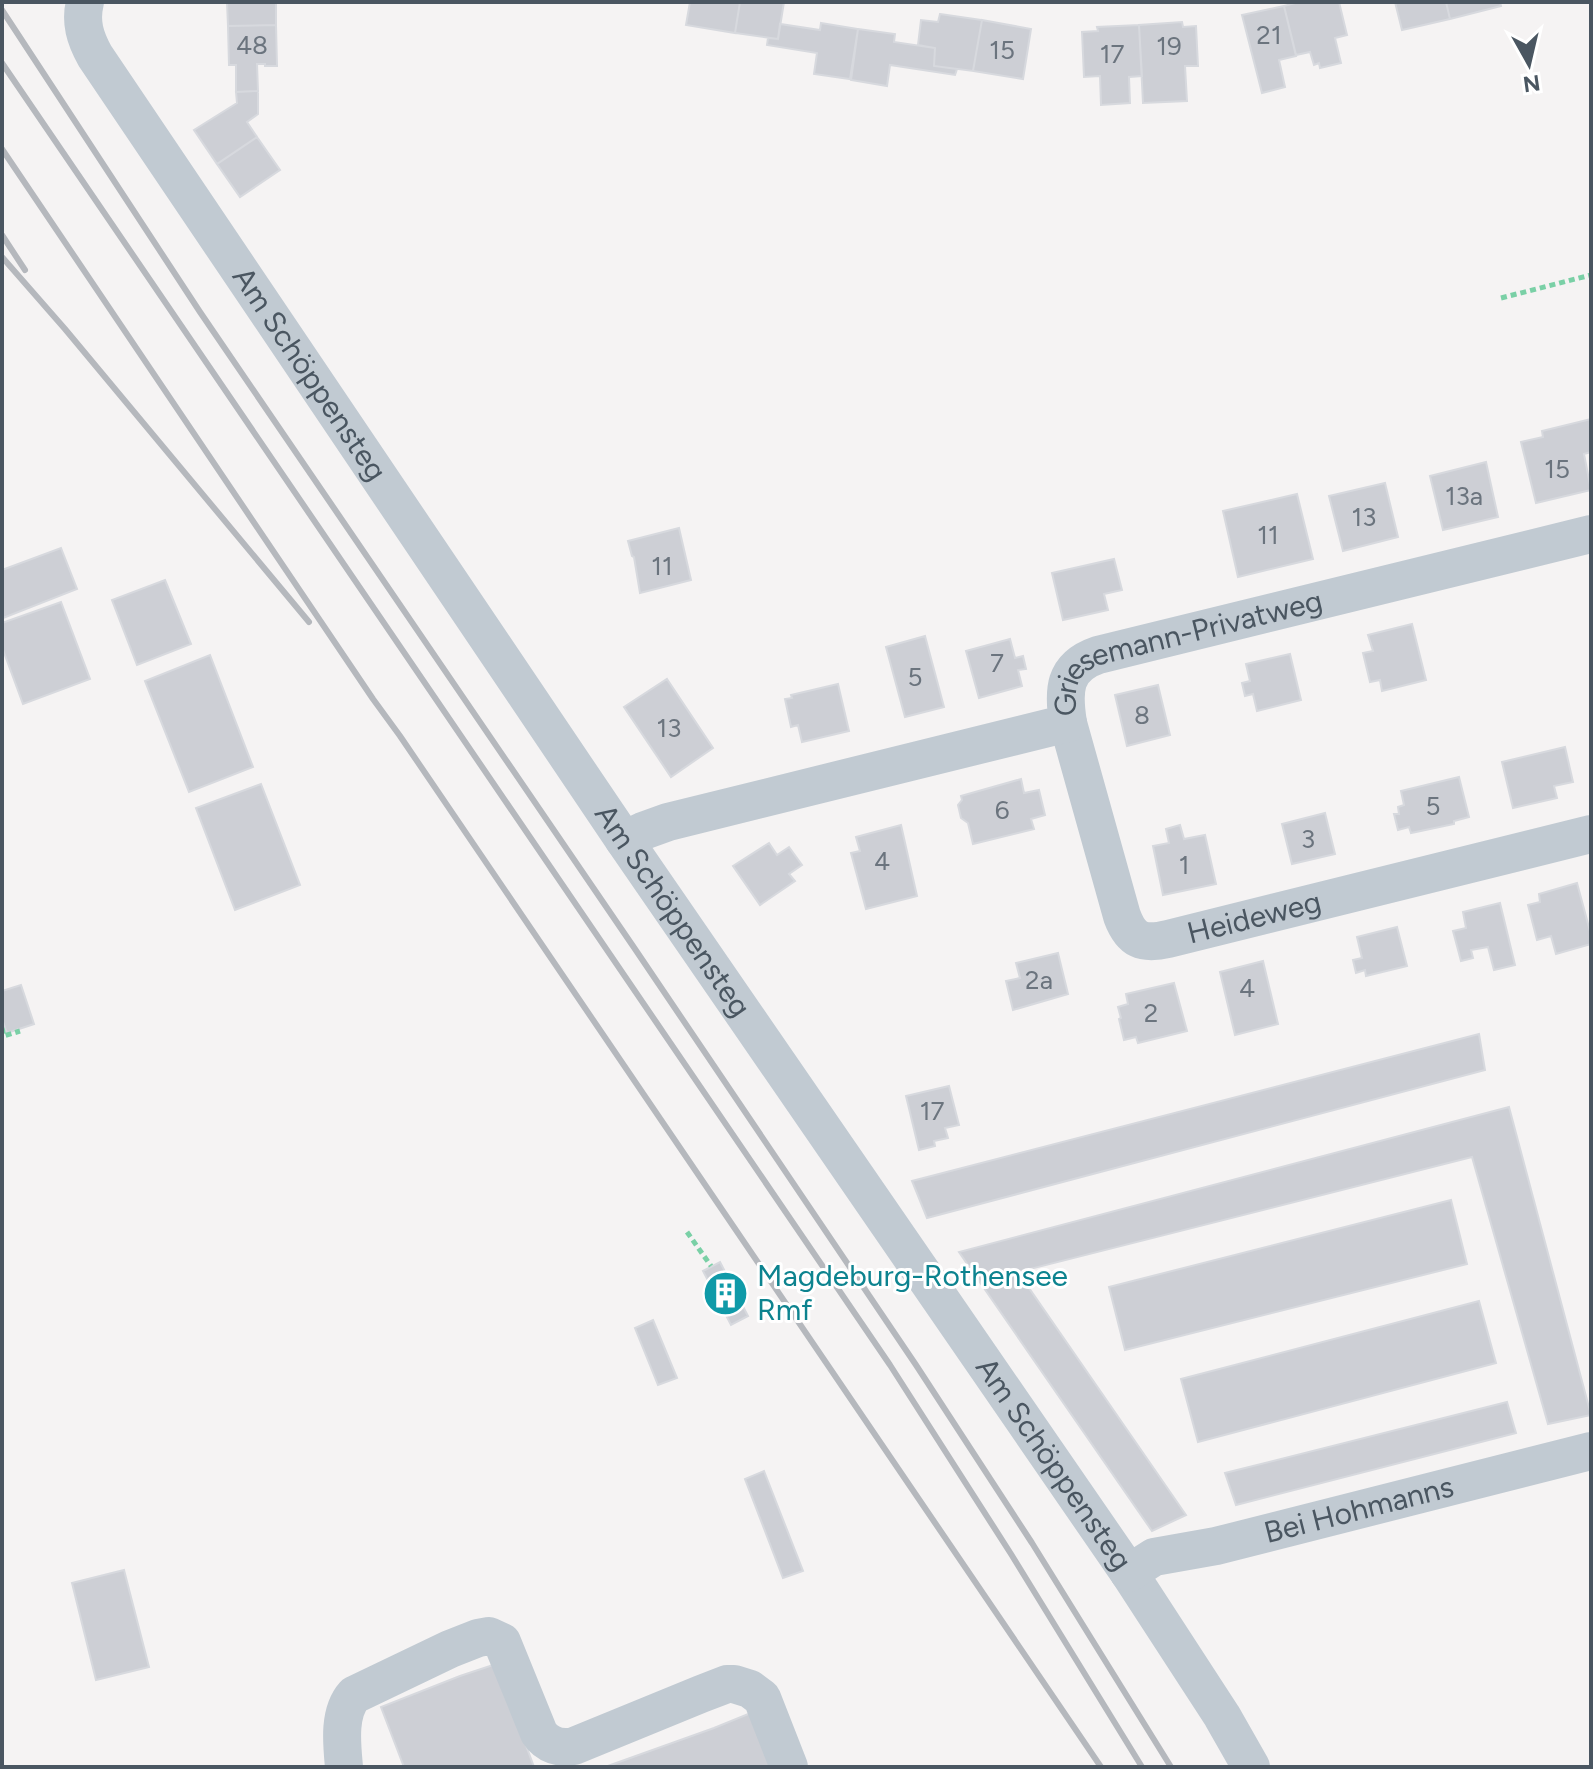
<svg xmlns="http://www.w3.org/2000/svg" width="1593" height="1769" font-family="Figtree,sans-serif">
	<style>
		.building { fill: #cdcfd5; stroke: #d7d9de; stroke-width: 2 }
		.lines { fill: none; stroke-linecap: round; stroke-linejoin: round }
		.path { stroke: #7ad0a6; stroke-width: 5; stroke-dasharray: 6 4; stroke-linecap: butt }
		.minor { stroke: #c1cad2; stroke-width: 38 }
		.rail { stroke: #b5b8bd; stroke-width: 6 }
		.labels { text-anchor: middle; stroke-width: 6; stroke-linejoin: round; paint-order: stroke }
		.number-label { font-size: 26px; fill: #6b747e }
		.street-label { font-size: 30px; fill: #4a5661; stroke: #fff }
		.culture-label { font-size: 30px; fill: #0d838f; stroke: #fff; text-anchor: start }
	</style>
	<rect width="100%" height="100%" fill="#f5f3f3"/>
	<path class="building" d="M227 2H276V25L228 26Z
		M690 2H740L735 33 686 25Z
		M740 2H784L778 39 735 33Z
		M1299 2H1339L1347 35 1335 38 1341 63 1320 68 1319 63 1314 65 1310 52 1296 55 1284 6Z
		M1395 2H1446L1450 19 1402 30Z
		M1446 2H1500L1501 6 1450 19Z
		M1284 6 1296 56 1279 60 1285 87 1262 93 1242 15Z
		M940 14 982 20 973 71 934 66 935 48 918 45 921 20 938 22Z
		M982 20 1031 29 1023 79 973 71Z
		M1182 22 1183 27 1196 26 1198 66H1185L1187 101 1143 103 1139 25Z
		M821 23 858 29 850 79 814 74 817 53 767 45 768 38 778 39 780 24 820 30Z
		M276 25 277 66H265V64H257L258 91 236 92V65H229L228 26Z
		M1139 25 1142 76 1129 77 1130 103 1101 105 1100 76 1084 77 1082 32 1098 31 1097 27Z
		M858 29 895 34 894 42 935 48 934 66 957 69 955 75 890 65 887 86 851 80Z
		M258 91V114L247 122 257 137 217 164 194 130 237 103 236 92Z
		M257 137 280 170 240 197 217 164Z
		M1591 419V452L1584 454 1591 490 1536 503 1521 442 1543 437 1542 431Z
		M1486 462 1498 517 1443 530 1430 476Z
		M1385 483 1398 537 1343 551 1329 496Z
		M1297 494 1313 559 1238 577 1223 511Z
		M679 528 691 580 640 593 634 557 632 556 628 541Z
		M61 548 77 589 3 618 2 570Z
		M1114 559 1122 590 1104 594 1108 610 1063 620 1052 573Z
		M165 580 191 644 137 665 112 600Z
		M61 602 90 679 23 704 2 647V623Z
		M1412 624 1426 680 1382 691 1380 680 1370 682 1363 653 1373 651 1368 635Z
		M925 636 944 707 905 717 886 647Z
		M1010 639 1015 658 1023 656 1026 669 1018 670 1022 686 979 698 966 651Z
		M1290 654 1301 700 1257 711 1253 694 1245 696 1242 683 1250 681 1246 664Z
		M210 655 253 767 189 792 145 681Z
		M667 679 713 748 671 777 624 707Z
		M838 684 849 731 802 742 798 725 791 727 785 699 792 698 791 695Z
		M1158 685 1170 735 1127 746 1115 695Z
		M1565 747 1573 782 1554 786 1557 798 1513 808 1502 762Z
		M1459 777 1469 817 1454 821V824L1411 833 1409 827 1398 830 1394 814H1399L1398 807 1404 805 1401 791Z
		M1021 779 1024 793 1039 790 1045 815 1031 819 1034 829 973 844 968 823 961 818 958 805 962 800 961 796Z
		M261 784 300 885 235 910 196 808Z
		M1325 813 1335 854 1292 864 1282 824Z
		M901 825 917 896 866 909 851 853 860 851 856 837Z
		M1180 825 1184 839 1205 835 1216 884 1163 895 1153 846 1169 843 1166 829Z
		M769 843 777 855 789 847 802 865 789 874 795 881 760 905 733 866Z
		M1577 883 1591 935V944L1556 954 1551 936 1537 940 1528 905 1540 902 1539 894Z
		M1500 903 1515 965 1494 970 1488 947 1471 950 1473 958 1461 961 1453 931 1466 928 1463 912Z
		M1397 927 1407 966 1366 976 1365 970 1356 973 1353 960 1362 958 1357 937Z
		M1058 953 1068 994 1013 1010 1006 981 1020 978 1016 963Z
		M1263 961 1278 1024 1235 1035 1220 972Z
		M1174 983 1187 1031 1138 1043 1136 1037 1124 1040 1119 1019 1121 1018 1118 1007 1128 1004 1126 994Z
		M21 985 34 1024 7 1033 2 1019V991Z
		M1479 1034 1485 1070 927 1218 912 1181Z
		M949 1086 959 1125 945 1128 948 1138 934 1141 935 1146 919 1150 906 1096Z
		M1509 1107 1591 1415 1548 1424 1472 1157 1018 1272 1186 1515 1152 1531 959 1252Z
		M1451 1200 1467 1264 1125 1350 1109 1287Z
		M720 1262 748 1316 731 1325 703 1271Z
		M1479 1301 1496 1363 1198 1442 1181 1379Z
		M653 1320 677 1378 658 1385 635 1328Z
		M1507 1402 1516 1433 1236 1505 1225 1473Z
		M764 1471 803 1571 783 1578 745 1479Z
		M124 1570 149 1667 96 1680 72 1583Z
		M496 1664 534 1767H404L381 1707 460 1676Z
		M753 1712 773 1767H605L714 1728Z"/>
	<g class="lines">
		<path class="path" d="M1501 298 1591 275
			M2 1028 4 1036 20 1031
			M687 1232 711 1266"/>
		<g class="minor">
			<path id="s1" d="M85 2C80 22 85 38 95 56L624 840 1129 1573 1222 1716 1251 1767"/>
			<path id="s2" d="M1068 723 1122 916C1131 940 1142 945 1168 939L1591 834"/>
			<path id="s3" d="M624 840 643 831 668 822 1068 723C1063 691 1063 667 1098 655L1591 534"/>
			<path id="s4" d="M1129 1573 1154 1557 1216 1546 1591 1451"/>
			<path d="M344 1767C342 1745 338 1713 354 1695L450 1649 478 1638 489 1636 502 1642 539 1733C547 1745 560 1749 574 1746L701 1694 727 1684H734L750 1689 762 1698 789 1767"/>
		</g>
		<path class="rail" d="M2 10 200 312 635 949 916 1365 1032 1543 1171 1767
			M2 63 890 1365 1011 1554 1142 1767
			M2 149 373 699 400 736 1101 1767
			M2 235 25 270
			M2 257 65 329 309 622"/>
	</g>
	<defs>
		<symbol id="building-disc" viewBox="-11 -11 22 22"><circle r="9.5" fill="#0f9aa8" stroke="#fff"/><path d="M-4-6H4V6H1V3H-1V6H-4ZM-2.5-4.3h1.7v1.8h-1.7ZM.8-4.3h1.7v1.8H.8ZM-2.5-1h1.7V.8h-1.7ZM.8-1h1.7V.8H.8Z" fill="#fff"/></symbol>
	</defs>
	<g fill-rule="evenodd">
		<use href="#building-disc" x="700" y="1268" width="51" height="51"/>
	</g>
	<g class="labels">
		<g class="number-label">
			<text x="1269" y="44">21</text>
			<text x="252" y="54">48</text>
			<text x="1169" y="55">19</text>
			<text x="1002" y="59">15</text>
			<text x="1112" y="63">17</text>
			<text x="1557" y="478">15</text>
			<text x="1464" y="505">13a</text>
			<text x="1364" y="526">13</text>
			<text x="1268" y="544">11</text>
			<text x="662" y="575">11</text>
			<text x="997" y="672">7</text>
			<text x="915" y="686">5</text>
			<text x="1142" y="724">8</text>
			<text x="669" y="737">13</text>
			<text x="1433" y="815">5</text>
			<text x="1002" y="819">6</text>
			<text x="1308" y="848">3</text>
			<text x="882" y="870">4</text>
			<text x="1184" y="874">1</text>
			<text x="1039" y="989">2a</text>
			<text x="1247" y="997">4</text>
			<text x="1151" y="1022">2</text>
			<text x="932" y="1120">17</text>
		</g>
		<g class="street-label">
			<text dy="10" stroke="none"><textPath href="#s1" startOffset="440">Am Schöppensteg</textPath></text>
			<text dy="10" stroke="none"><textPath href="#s3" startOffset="620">Griesemann-Privatweg</textPath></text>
			<text dy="10" stroke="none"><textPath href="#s1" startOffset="1088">Am Schöppensteg</textPath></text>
			<text dy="10" stroke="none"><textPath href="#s2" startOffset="348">Heideweg</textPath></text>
			<text dy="10" stroke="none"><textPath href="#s1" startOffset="1760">Am Schöppensteg</textPath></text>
			<text dy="10" stroke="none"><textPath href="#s4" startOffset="240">Bei Hohmanns</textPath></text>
		</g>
		<g class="culture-label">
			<text x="757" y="1286">Magdeburg-Rothensee<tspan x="757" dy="34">Rmf</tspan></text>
		</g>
	</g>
	<rect width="1593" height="1769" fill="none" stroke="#4a5661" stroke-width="8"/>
	<g transform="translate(1529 64) rotate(172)" stroke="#ffffff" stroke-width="6" paint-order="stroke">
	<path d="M0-6L14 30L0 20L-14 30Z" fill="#4a5661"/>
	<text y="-12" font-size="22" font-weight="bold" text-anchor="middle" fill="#4a5661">N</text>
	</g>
</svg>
